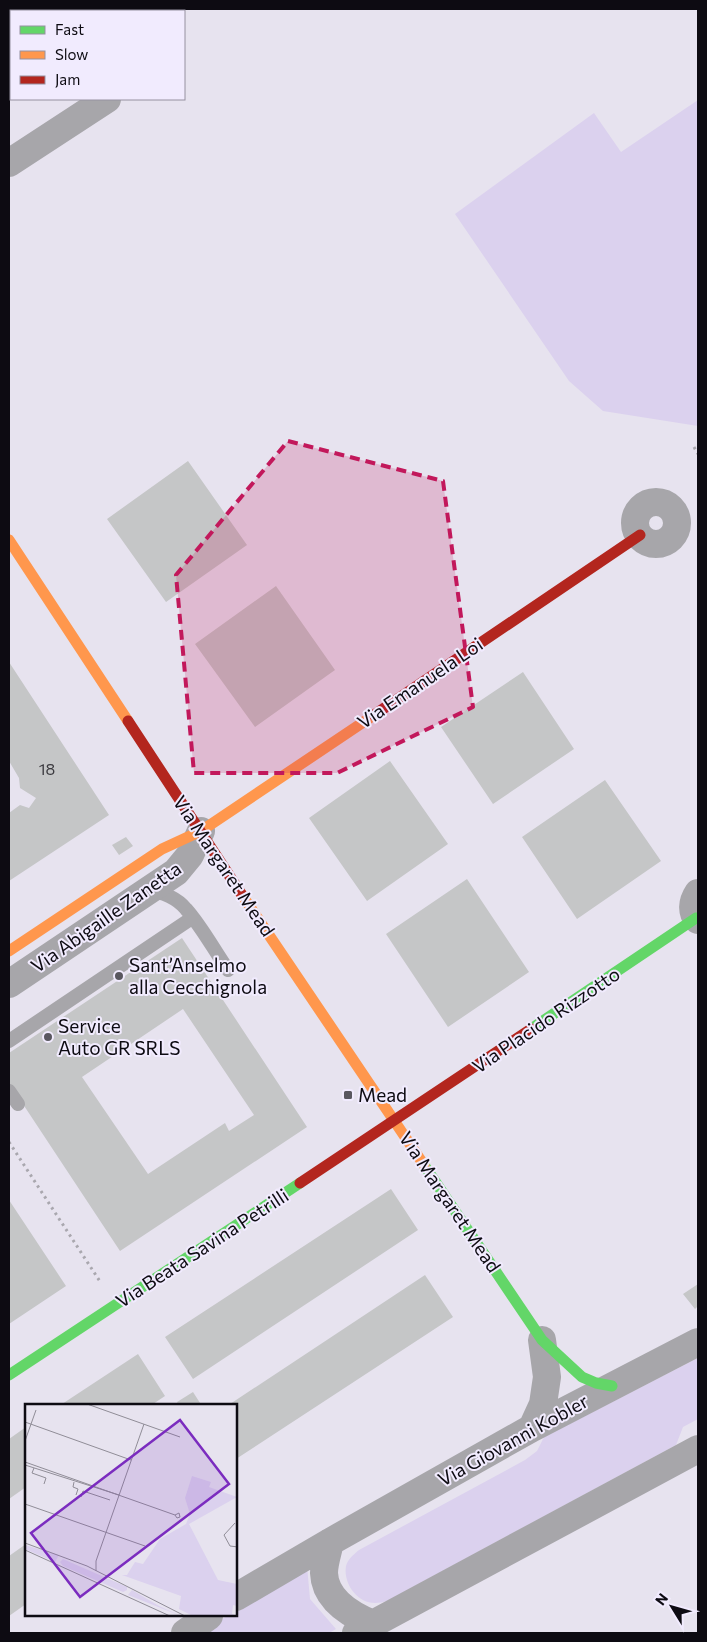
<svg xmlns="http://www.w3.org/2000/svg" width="707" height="1642" font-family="Commissioner,sans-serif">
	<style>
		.green { fill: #dbd1ee }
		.building { fill: #c5c6c7; fill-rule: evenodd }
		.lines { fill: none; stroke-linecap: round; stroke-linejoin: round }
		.path { stroke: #a9a7ae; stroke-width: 3; stroke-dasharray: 2.5 4; stroke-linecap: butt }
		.lane { stroke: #a7a6aa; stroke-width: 14 }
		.street { stroke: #a7a6aa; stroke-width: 28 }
		.fast { stroke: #63d668; stroke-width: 11 }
		.slow { stroke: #ff974d; stroke-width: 11 }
		.jam { stroke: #b3261e; stroke-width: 11 }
		.marked { fill: #c2185b; fill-opacity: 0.2; stroke: #c2185b; stroke-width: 4; stroke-dasharray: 10 6; stroke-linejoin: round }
		.poi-dot { fill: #59575f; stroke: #f1ebfe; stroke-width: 2 }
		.labels { text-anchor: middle; stroke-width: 4; stroke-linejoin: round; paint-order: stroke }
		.number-label { font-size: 16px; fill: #3b3a3f }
		.street-label { font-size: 19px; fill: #0d0b12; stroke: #f1ebfe }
		.poi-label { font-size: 19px; fill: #0d0b12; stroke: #f1ebfe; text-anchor: start }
		.inset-road { fill: none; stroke: #908d97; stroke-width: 1 }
		.view { fill: #7b2cbf; fill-opacity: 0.15; stroke: #7b2cbf; stroke-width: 2.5 }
		.inset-edge { fill: none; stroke: #0d0b12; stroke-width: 2.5 }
	</style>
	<rect width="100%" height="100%" fill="#e7e3ef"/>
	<path class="green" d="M698 100V426L603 411 569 381 455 214 594 113 621 152Z
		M698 1358V1419L683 1427 676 1445 387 1601C383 1602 379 1603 375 1603 357 1603 343 1583 346 1566 348 1559 353 1555 359 1550L525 1460 537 1451 544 1437Z
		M307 1566 310 1599 336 1629 329 1633H201L227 1616H236V1610Z"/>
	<path class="building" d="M188 461 247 545 166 602 107 519Z
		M276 586 335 670 255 727 195 644Z
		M9 662 109 815 9 881V813L20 805 29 808 36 798 20 788 19 778 9 761Z
		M523 672 574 749 493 804 441 727Z
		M390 761 448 844 367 901 309 818Z
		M605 780 661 861 577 919 522 837Z
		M126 837 133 846 119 855 112 845Z
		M467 879 529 972 448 1027 386 934Z
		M182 938 307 1127 120 1251 9 1083V1053ZM183 1009 254 1115 229 1131 225 1123 148 1174 82 1077Z
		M391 1189 418 1230 193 1379 165 1337Z
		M9 1200 66 1286 9 1324Z
		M425 1275 453 1317 236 1459V1406H227Z
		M698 1284V1306L695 1309 683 1294Z
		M138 1354 165 1396 150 1406H59Z
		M193 1392 202 1406H179L177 1402Z
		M26 1427V1487L9 1499V1439Z
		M26 1544V1604L9 1616V1556Z"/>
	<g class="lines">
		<path class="path" d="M694 447 698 454
			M9 1142 101 1283"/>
		<path class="lane" d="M149 891C162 891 178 899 186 909 202 927 214 950 228 970
			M9 1041 192 918
			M9 1091 18 1104"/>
		<path class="street" d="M9 163 107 99
			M635 523a21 21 0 1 1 42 0a21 21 0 1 1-42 0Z
			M698 893C692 902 691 912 698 920
			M9 984 176 872 190 855 201 831
			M532 1428 543 1404 547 1377 542 1340
			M330 1542C328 1552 324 1563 324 1573 325 1600 351 1615 373 1624
			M236 1597 330 1542 532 1428 698 1342
			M185 1633 209 1616
			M356 1633 698 1449"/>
		<path class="fast" d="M531 1029 696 918
			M424 1165 542 1340 582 1377 596 1383 612 1386
			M9 1375 300 1183"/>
		<path class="slow" d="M9 540 128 721
			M242 895 424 1165
			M9 951 162 849 201 831 374 715"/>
		<path class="jam" d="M374 715 640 535
			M128 721 242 895
			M300 1183 531 1029"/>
	</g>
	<path class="marked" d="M288 441 443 481 473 707 337 773H194L176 575Z"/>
	<g class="poi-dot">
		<circle cx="119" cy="976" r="5"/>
		<circle cx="48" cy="1037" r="5"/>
		<rect x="343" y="1090" width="10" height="10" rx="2.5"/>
	</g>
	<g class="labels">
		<g class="number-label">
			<text x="47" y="775">18</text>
		</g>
		<g class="street-label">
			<text transform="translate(420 683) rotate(-34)" y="7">Via Emanuela Loi</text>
			<text transform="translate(224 866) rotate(56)" y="7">Via Margaret Mead</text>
			<text transform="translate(106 917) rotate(-35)" y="7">Via Abigaille Zanetta</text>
			<text transform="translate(546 1020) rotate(-34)" y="7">Via Placido Rizzotto</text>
			<text transform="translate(450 1202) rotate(56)" y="7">Via Margaret Mead</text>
			<text transform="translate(202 1248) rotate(-33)" y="7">Via Beata Savina Petrilli</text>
			<text transform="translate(513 1440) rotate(-29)" y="7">Via Giovanni Kobler</text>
		</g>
		<g class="poi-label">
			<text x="129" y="972">Sant’Anselmo<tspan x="129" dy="22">alla Cecchignola</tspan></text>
			<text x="58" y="1033">Service<tspan x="58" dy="22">Auto GR SRLS</tspan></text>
			<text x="358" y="1102">Mead</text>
		</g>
	</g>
	<g transform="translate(25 1404)">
		<rect width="212" height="212" fill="#e7e3ef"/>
		<path d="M167 72 186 78 184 83 212 93 164 120 193 176 212 180V202L208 201 207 210 212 212H168L154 205 156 192 97 171H102L110 158 118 160 135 135 161 120 165 110 160 94ZM0 141 34 151 30 158 0 145ZM38 155 102 183V186L98 188 38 162 35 158ZM107 186 134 202 156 212 103 191Z" fill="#dbd1ee"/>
		<path class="inset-road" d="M62 0 155 33M0 18 106 56M0 37 11 6M0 58 150 111M0 61 94 91M9 64 7 69 21 74 19 80M49 78 48 83 53 85 51 91M56 93 58 87 85 96M0 100 120 142M154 109 155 113 152 114 150 111ZM210 119 199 131 205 142 213 143M0 139 62 162 160 212M0 146 145 212M71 167V157L119 20"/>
		<path class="view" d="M155 16 204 80 55 193 6 129Z"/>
		<rect width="212" height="212" class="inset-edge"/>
	</g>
	<rect width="707" height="1642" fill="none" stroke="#0d0b12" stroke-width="20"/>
	<rect x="10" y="10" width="175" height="90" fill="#f1ebfe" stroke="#9691a0"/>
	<rect x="20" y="26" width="25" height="8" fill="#63d668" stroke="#9691a0"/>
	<text x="55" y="35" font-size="15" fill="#0d0b12">Fast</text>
	<rect x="20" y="51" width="25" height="8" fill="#ff974d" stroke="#9691a0"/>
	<text x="55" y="60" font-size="15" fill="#0d0b12">Slow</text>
	<rect x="20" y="76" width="25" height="8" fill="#b3261e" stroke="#9691a0"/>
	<text x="55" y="85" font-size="15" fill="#0d0b12">Jam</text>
	<g transform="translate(672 1607) rotate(307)" stroke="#f1ebfe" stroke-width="4" paint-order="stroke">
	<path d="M0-4L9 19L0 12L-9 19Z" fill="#0d0b12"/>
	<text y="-8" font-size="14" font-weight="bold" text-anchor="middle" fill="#0d0b12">N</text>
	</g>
</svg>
